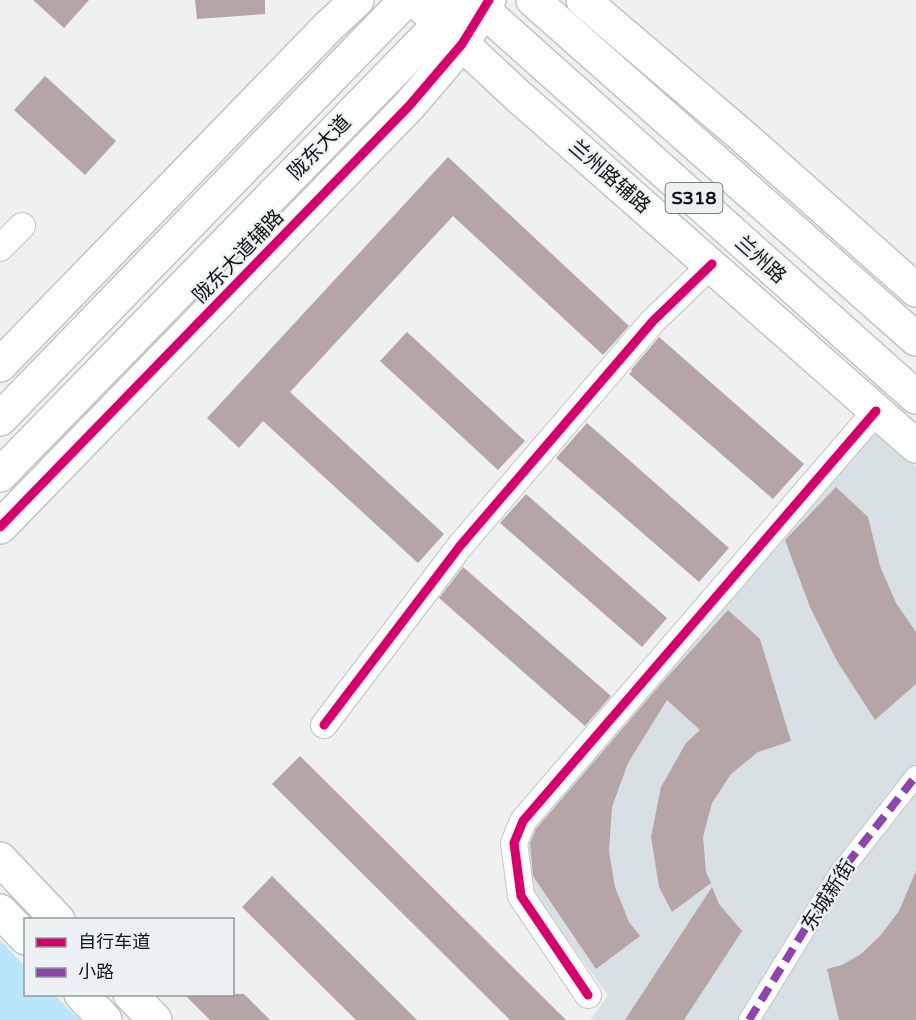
<svg xmlns="http://www.w3.org/2000/svg" width="916" height="1020" font-family="'Varela Round','Noto Sans SC',sans-serif">
	<style>
		.built { fill: #d8e0e4 }
		.green { fill: #b9e6f9 }
		.building { fill: #b5a5a7 }
		.lines { fill: none; stroke-linecap: round; stroke-linejoin: round }
		.pedestrian-casing { stroke: #c2c4c5; stroke-width: 22 }
		.minor-casing { stroke: #c2c4c5; stroke-width: 28 }
		.tertiary-casing { stroke: #c2c4c5; stroke-width: 36 }
		.secondary-casing { stroke: #c2c4c5; stroke-width: 36 }
		.primary-casing { stroke: #c2c4c5; stroke-width: 36 }
		.pedestrian { stroke: #fcfdfd; stroke-width: 20 }
		.minor { stroke: #fcfdfd; stroke-width: 26 }
		.tertiary { stroke: #fcfdfd; stroke-width: 33 }
		.secondary { stroke: #fcfdfd; stroke-width: 33 }
		.primary { stroke: #fcfdfd; stroke-width: 33 }
		.quiet { stroke: #8e44ad; stroke-width: 8; stroke-dasharray: 15 8; stroke-linecap: butt }
		.cycleway-casing { stroke: #edf1f3; stroke-width: 13 }
		.cycleway { stroke: #d6006c; stroke-width: 9 }
		.labels { text-anchor: middle; stroke-width: 4.5; stroke-linejoin: round; paint-order: stroke }
		.shield { fill: #edf1f3; stroke: #535656; stroke-width: 1.5 }
		.shield-label { font-size: 18px; font-weight: bold; fill: #111313 }
		.street-label { font-size: 20px; fill: #111313; stroke: #edf1f3 }
	</style>
	<rect width="100%" height="100%" fill="#eef0f2"/>
	<path class="built" d="M874 429 916 467V1020H591L608 995 526 884 523 823Z"/>
	<path class="green" d="M0 940 25 966 26 994 54 995 80 1020H0Z"/>
	<path class="building" d="M33 0H89L64 28Z
		M195 0H265V14L197 19Z
		M45 76 116 141 85 175 14 110Z
		M448 157 629 326 603 355 453 216 290 392 444 534 418 563 263 421 239 448 207 418Z
		M407 332 525 441 498 470 380 361Z
		M659 337 804 464 773 499 629 374 632 371 631 370Z
		M587 423 729 548 699 582 556 458Z
		M836 487 868 517 880 566 896 603 916 632V684L875 720 837 661 810 607 785 540Z
		M526 494 667 618 642 647 500 523Z
		M463 567 611 696 585 726 439 598Z
		M728 610 760 639 791 741 758 752 731 774 712 803 703 837 706 872 711 883 672 912 659 887 651 837 661 787 686 743 700 730 667 700 628 763 612 807 609 851 615 887 629 922 640 936 596 969 533 876 530 843 536 829 660 685Z
		M300 756 566 1020H510L272 784Z
		M916 871V1020H839L827 969 842 965 861 954 880 936 899 911Z
		M272 876 417 1020H356L242 907Z
		M712 887 719 904 742 931 684 1020H625Z
		M184 994H244L270 1020H210Z"/>
	<g class="lines">
		<defs>
			<path id="pedestrian" d="M749 1020 839 874 916 776"/>
			<path id="minor" d="M0 248 22 226
				M324 725 460 546 653 321 712 264
				M588 995 521 896 514 843 523 821 876 411"/>
			<path id="tertiary" d="M415 0 518 96 916 446
				M583 0 746 139 916 290
				M0 365 328 27 357 0
				M0 527 409 106 462 44 489 0
				M0 859 58 920
				M0 911 26 938
				M81 994 105 1020
				M130 994 155 1020"/>
			<path id="secondary" d="M0 419 406 0
				M0 475 463 0"/>
			<path id="primary" d="M472 0 916 397
				M533 0 916 339"/>
		</defs>
		<use href="#pedestrian" class="pedestrian-casing"/>
		<use href="#minor" class="minor-casing"/>
		<use href="#tertiary" class="tertiary-casing"/>
		<use href="#secondary" class="secondary-casing"/>
		<use href="#primary" class="primary-casing"/>
		<use href="#pedestrian" class="pedestrian"/>
		<use href="#minor" class="minor"/>
		<use href="#tertiary" class="tertiary"/>
		<use href="#secondary" class="secondary"/>
		<use href="#primary" class="primary"/>
		<path class="quiet" d="M749 1020 839 874 916 776"/>
		<defs>
			<path id="cycleway" d="M0 527 409 106 462 44 489 0
				M324 725 460 546 653 321 712 264
				M588 995 521 896 514 843 523 821 876 411"/>
		</defs>
		<use href="#cycleway" class="cycleway-casing"/>
		<use href="#cycleway" class="cycleway"/>
	</g>
	<g class="labels">
		<rect class="shield" x="665.5" y="183" width="57" height="30" rx="4.5"/>
		<g class="shield-label">
			<text x="694" y="204">S318</text>
		</g>
		<g class="street-label">
			<text transform="translate(319 147) rotate(-46)" y="7">陇东大道</text>
			<text transform="translate(610 176) rotate(41)" y="7">兰州路辅路</text>
			<text transform="translate(238 256) rotate(-46)" y="7">陇东大道辅路</text>
			<text transform="translate(761 259) rotate(42)" y="7">兰州路</text>
			<text transform="translate(828 895) rotate(-57)" y="7">东城新街</text>
		</g>
	</g>
	<rect x="24" y="918" width="210" height="78" fill="#edf1f3" stroke="#959899" stroke-width="1.5"/>
	<rect x="36" y="938" width="30" height="9" fill="#d6006c" stroke="#959899" stroke-width="1.5"/>
	<text x="78" y="948" font-size="18" fill="#111313">自行车道</text>
	<rect x="36" y="968" width="30" height="9" fill="#8e44ad" stroke="#959899" stroke-width="1.5"/>
	<text x="78" y="978" font-size="18" fill="#111313">小路</text>
</svg>
